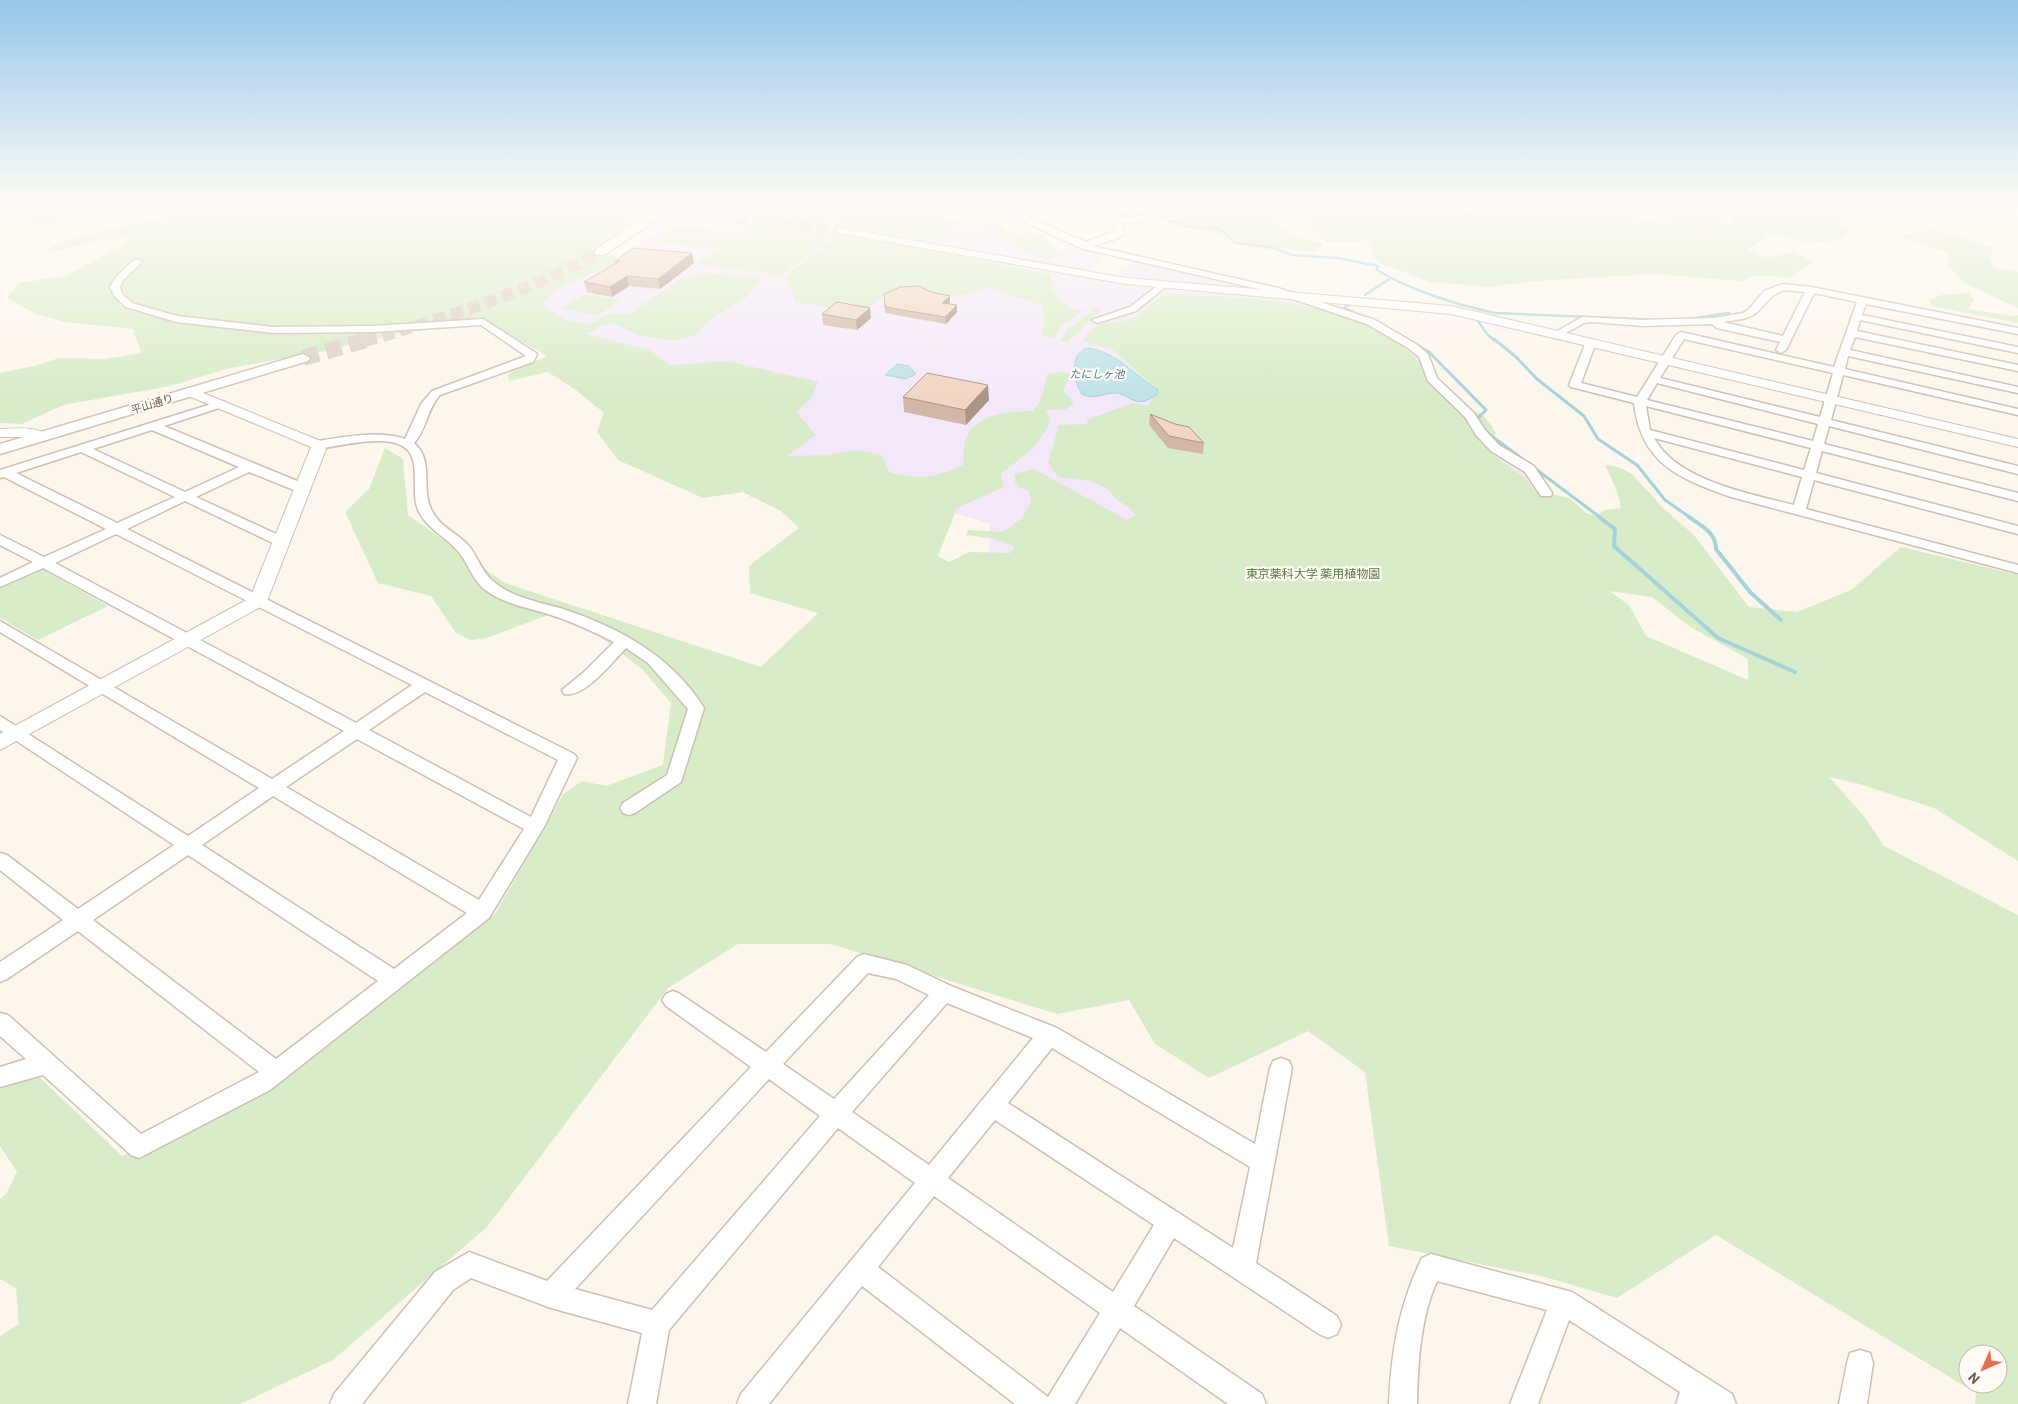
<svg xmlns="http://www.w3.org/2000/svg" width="2018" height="1404" font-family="Barlow,'Noto Sans JP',sans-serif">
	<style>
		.education { fill: #f3e8fa }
		.green { fill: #d8ecc9; fill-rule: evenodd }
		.water { fill: #bfe3e8; stroke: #a5d3da }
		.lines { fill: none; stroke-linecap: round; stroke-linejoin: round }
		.stream-far2 { stroke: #a5d3da; stroke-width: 2.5 }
		.stream-far1 { stroke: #a5d3da; stroke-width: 3 }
		.stream { stroke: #a5d3da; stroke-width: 4 }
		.tertiary-tunnel { stroke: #dcd0c4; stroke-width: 11; stroke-dasharray: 11 5.5; stroke-linecap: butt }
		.secondary-tunnel-far1 { stroke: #dcd0c4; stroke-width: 12; stroke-dasharray: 12 6; stroke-linecap: butt }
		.secondary-tunnel { stroke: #dcd0c4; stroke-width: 16; stroke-dasharray: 16 8; stroke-linecap: butt }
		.minor-casing { stroke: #d1beb0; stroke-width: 3 }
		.tertiary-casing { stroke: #d1beb0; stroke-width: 2 }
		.secondary-casing { stroke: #d6c0b0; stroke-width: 3 }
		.minor { fill: #fff; fill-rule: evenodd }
		.tertiary { fill: #fff; fill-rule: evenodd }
		.secondary { fill: #fff; fill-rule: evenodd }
		.wall { fill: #d1b7a8 }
		.shaded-wall { fill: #aa9588 }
		.building { fill: #f3d5c3; stroke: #aa9588 }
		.labels { text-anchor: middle; stroke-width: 4.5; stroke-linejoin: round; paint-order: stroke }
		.far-water-label { font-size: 11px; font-style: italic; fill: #437c86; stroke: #fffaf3 }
		.far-street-label { font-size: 11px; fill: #7a5c4d; stroke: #fffaf3 }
		.park-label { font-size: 12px; fill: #537a41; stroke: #fffaf3 }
	</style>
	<rect width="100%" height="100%" fill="#fdf6ec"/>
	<path class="education" d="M748 201H874V213L955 229 992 219 1019 244 1047 239 1058 252 1083 246 1107 253 1098 261H1100L1092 271 1115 275 1139 260 1229 278 1371 322 1359 327 1368 364 1426 361 1432 379 1480 432 1540 483 1537 510 989 555 990 524 865 485 783 488 747 499 763 482 795 457 756 446 508 302 618 260 671 222 684 218 732 224 743 216 682 206 689 203H725Z"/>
	<path class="green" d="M22 201H175L89 212 65 223 47 226 8 221 0 217V205Z
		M220 201H270L305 211 335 208 351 201H664L590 250 616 257 617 264C595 273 553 284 542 306L566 320 590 324 609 313H631L682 278 703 273 762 277 747 297 710 320 696 335 672 341 641 336 611 323 603 325 586 334 650 350 670 365 728 361 818 382 812 397 796 412 816 435 787 456 828 455 856 450 882 455 889 472C919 480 935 478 963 465 964 457 963 448 965 441 976 412 1007 412 1033 411L1042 397 1047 374 1063 371 1070 375 1063 391 1074 403 1065 410H1046L1051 420C1038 449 1024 455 1001 474L1004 487 957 508 938 556 949 562 969 552 1011 553 1014 546 995 539 966 535 968 530 1003 532 1022 518 1031 502 1028 490 1020 488 1015 483 1014 474 1034 469 1127 520 1135 515 1130 508 1117 500 1106 488 1091 481 1058 477 1048 463 1059 425 1088 424 1086 420 1133 403 1148 406 1157 390 1113 350 1083 341C1096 315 1118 328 1138 315 1147 310 1154 298 1166 295 1177 292 1195 296 1207 296 1275 298 1359 307 1412 354 1427 367 1441 392 1453 408 1477 411 1484 411 1496 433L1486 449 1528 481 1535 491 1569 498 1586 513 1596 516 1605 510 1621 508 1617 491 1605 465 1619 467 1632 474 1664 509 1693 534 1749 607 1797 612 1817 604 1851 590 1901 547 2018 575V861L1934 808 1856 783 1829 777 1864 816 1884 846 2018 915V1404H1975L1976 1393 1716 1235 1617 1298 1545 1277 1389 1246 1365 1072 1308 1031 1209 1078 1155 1044 1129 1000 1057 1014 831 944H738L668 988 487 1227 333 1360 240 1404H0V1336L19 1324 16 1288 0 1279V1199L7 1193 17 1172 0 1146V1089L37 1075 122 1156 247 1102 495 914 564 793 582 781 606 786 663 765 671 703 643 670 564 609 487 638 471 640 456 633 431 596 378 583 345 512 369 489 385 448 403 459 408 515 505 583 761 667 818 613 750 593 749 566 799 528 781 511 743 492 703 498 618 460 597 432 604 413 576 390 548 372 509 381 508 374 547 356 497 327 460 324 418 329 326 351 230 368 170 386 63 405 22 424 0 423V373L34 366 59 358 105 359 141 353 133 329 64 322 36 314 7 298 18 283 66 276 136 238 106 239 49 253 45 250C85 231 129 226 172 215 188 211 204 205 220 201ZM1609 591 1652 597 1689 626 1748 659V680L1646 636 1629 605ZM1968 1354H1998V1384H1968Z
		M699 201H949L939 211 950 219 991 216 1006 231 1022 233 1031 231 1044 236 1058 255 1052 259 1039 257 1012 244 983 224 962 221 935 241 850 226 846 233 1049 274 1058 300 1076 310H1084L1062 325 1054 338 1041 335 1045 320 1041 305 988 287 965 295 939 298 893 291 884 294 868 309 845 310 796 302 785 276 831 241 837 232 781 275 696 265 767 211 820 216 838 231 840 228 822 212 824 207 768 203 736 212 698 206Z
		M1162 201H1398L1446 210 1519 215 1549 210 1544 201H1610L1643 210 1638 219 1665 224 1674 209 1645 201H1723V206L1729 209 1726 230 1716 232 1684 227C1712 235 1731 240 1737 206L1728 201H1827L1858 210 1853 222 1841 225 1853 231 1840 240 1812 243 1770 234 1748 250 1768 258 1793 252 1813 262 1791 277 1755 276 1742 281 1653 274 1535 281 1489 287 1431 282 1381 264 1376 260 1367 240 1355 242H1327C1308 225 1299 213 1272 221 1287 235 1302 239 1322 243L1323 245 1314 252 1242 244 1229 234 1193 230 1180 226 1174 221 1162 205Z
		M677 226 735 232 715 248 656 242Z
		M1934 229 1994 248 1990 257 1994 267 2018 272V308L1963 282 1948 266 1949 253 1897 236Z
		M1969 293 1974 300 1968 309 2012 316 2018 315V323L1931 306 1929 300 1942 295Z
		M585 294 621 300 597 316 561 308Z
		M1096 308 1101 310 1068 342 1060 341 1068 329Z
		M40 568 108 606 38 640 0 618V587Z"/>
	<path class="water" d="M1087 348C1117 352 1133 374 1158 390L1157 394C1135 412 1129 392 1113 393 1101 394 1093 400 1082 394 1074 383 1068 355 1087 348Z
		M897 364 909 366 916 374 906 379 885 375Z"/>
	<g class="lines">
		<path class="stream-far2" d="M1097 201 1116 208 1120 216H1142
			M1159 217 1186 226 1219 229 1236 243 1274 248 1292 255 1337 258 1378 266 1377 270C1409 290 1458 305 1495 313L1660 320
			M1365 295 1391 278
			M1352 303 1344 308 1364 317
			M1688 319 1729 313
			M1478 321 1487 334 1495 341"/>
		<path class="stream-far1" d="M1494 339 1516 357 1537 379 1584 416 1598 439 1637 465 1665 500 1691 518
			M1413 343 1429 352 1486 410 1476 420 1489 434 1601 518"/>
		<path class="stream" d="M1599 517 1615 529 1614 546 1718 638 1795 672
			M1689 517C1701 526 1716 532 1716 549L1750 592 1781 620"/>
		<path class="tertiary-tunnel" d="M736 218 842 231"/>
		<path class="secondary-tunnel-far1" d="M365 341C447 318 525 293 600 252"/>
		<path class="secondary-tunnel" d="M303 358 370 339"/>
		<defs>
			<path id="minor" d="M982 201H992L1086 242 1117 230 1109 212 1090 205V201C1101 201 1114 206 1120 217 1137 217 1160 217 1170 201H1178C1167 221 1143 222 1122 222L1125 233 1118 238 1093 246 1278 288 1375 320 1416 344 1428 354 1437 378 1474 413 1485 430 1499 445 1534 466 1552 493 1551 496H1541L1525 472 1491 451 1476 435 1465 417 1428 381 1419 357 1408 348 1367 324 1272 292 1080 248Z
				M1422 201C1452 199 1503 222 1530 207L1507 201 1536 204 1534 201H1542L1545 204C1537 212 1521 217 1509 217 1495 218 1432 208 1422 201Z
				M135 259 143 261 123 280 120 287 122 294 132 303 177 316 274 327 373 326 483 319 536 353 537 355 533 362 440 395C427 409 427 429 414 443 435 461 420 489 432 511 439 526 457 533 468 545 478 556 481 572 494 582 512 597 538 602 560 608 618 627 671 655 704 708L681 782 635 813 629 815 623 813 620 808 623 803 667 775 688 709 648 663 626 648C613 661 584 699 564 694L562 690 584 672 614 642C594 632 573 622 551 615 529 608 503 604 484 589 471 578 468 561 456 549 444 536 427 528 419 512 409 493 423 459 404 447 385 434 340 446 318 449L312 445 318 441C346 437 377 430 405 439L421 404 432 391 526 356 481 325 373 332 274 333 176 322 126 307 115 297 110 287 116 277Z
				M1161 283 1166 286 1164 288 1136 311 1097 323 1092 320 1130 307Z
				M1783 284 1811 287 2018 328V334L1866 304 1862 315 2018 347V353L1860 320 1857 331 2018 365V371L1855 337 1850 350 2018 387V393L1848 356 1845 369 2018 409V415L1843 375 1831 420 2018 466V474L1829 426 1824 444 2018 493V501L1822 451 1816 473 2018 526V534L1814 480 1806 509 2018 565V573L1731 497C1680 479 1641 464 1634 403L1571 387 1569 385 1586 342 1591 339 1596 342 1581 383 1637 397 1676 335 1681 332 1834 367 1857 302 1814 293 1786 350 1781 353 1776 350 1780 342 1717 328 1712 324 1642 326 1593 322 1584 323 1561 336 1557 337 1552 334 1582 317 1642 320 1714 318 1743 313 1749 309 1764 291ZM1784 290 1805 292 1783 336 1723 322C1733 320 1749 320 1757 312 1769 301 1768 296 1784 290ZM1684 339 1833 373 1820 417 1660 378ZM1657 383 1818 424 1813 441 1647 400ZM1646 406 1811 448 1804 470 1650 430ZM1654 438 1802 477 1794 505C1751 494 1677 481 1654 438Z
				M221 401 225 402V406L164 426 309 486 310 489 309 492H299L249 472 196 497 285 538 287 541 285 544H275L185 501 127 529 574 754 577 758 544 827 489 918 270 1090 139 1158 131 1155 43 1075 0 1087V1067L26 1059 0 1036V1013L8 1015 141 1134 259 1072 78 931 7 979 0 982V962L63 920 0 870V853L7 855 78 909 174 845 0 730V716L188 836 259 788 0 632V621L272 779 344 731 43 568 0 587V578L33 562 0 545V535L44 557 106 529 4 477 0 478V470ZM152 430 239 467 185 492 93 449ZM81 452 175 497 117 523 16 473ZM116 534 412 685 356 723 55 563ZM425 692 558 760 531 817 369 730ZM357 739 524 829 479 900 286 787ZM273 796 467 913 394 969 202 845ZM188 855 378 981 276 1059 93 920Z
				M864 954 907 965 951 986 1057 1028 1255 1144 1270 1068 1273 1061 1281 1058 1289 1061 1292 1068 1256 1263 1337 1316 1341 1325 1337 1334 1328 1338 1319 1334 1174 1238 1134 1306 1262 1394 1266 1404H1228L1120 1328 1075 1404H1015L862 1286 769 1404H737L741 1394 915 1183 838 1128 669 1330 656 1404H628L642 1333 551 1308 471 1278 453 1290 362 1404H330L334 1394 435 1272 469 1252 547 1281 751 1067 666 1006 662 1000 666 994 673 991 680 994 766 1052 857 957ZM868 973 896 979 929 995 834 1099 783 1064ZM947 1003 1033 1038 929 1165 852 1112ZM1052 1048 1250 1167 1233 1248 1008 1103ZM769 1079 820 1116 652 1310 575 1289ZM995 1120 1154 1225 1113 1292 948 1178ZM934 1196 1100 1313 1048 1397 878 1267Z
				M1431 1254 1572 1292 1732 1394 1736 1404H1676L1680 1392 1569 1320 1538 1404H1510L1547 1310 1437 1281C1420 1319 1418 1363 1417 1404H1389C1391 1352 1399 1305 1422 1258Z
				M1860 1350 1870 1353 1873 1363 1867 1404H1839L1847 1363 1850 1353Z"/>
			<path id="tertiary" d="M664 207 736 215 741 218 736 221 660 212V208Z
				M842 228 1126 278 1451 306 2018 439V447L1451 314 1126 284 838 233V229Z
				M191 388 323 442 326 449 267 601 264 605 0 750V734L250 598 311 447 186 395 184 392Z
				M0 429C14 429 39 425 48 437L41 441 27 437H0Z"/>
			<path id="secondary" d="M671 201H684L604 255H596L594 252 596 249Z
				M303 354 310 358 308 361 0 454V444Z"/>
		</defs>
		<use href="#minor" class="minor-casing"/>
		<use href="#tertiary" class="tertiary-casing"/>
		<use href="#secondary" class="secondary-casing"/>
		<use href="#minor" class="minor"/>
		<use href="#tertiary" class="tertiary"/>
		<use href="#secondary" class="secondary"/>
	</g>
	<path class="wall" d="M692 253 694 263 660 289 629 286 612 297 587 292 584 282 616 264 615 261Z
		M884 294 950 302 949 304 957 312 946 324 885 313Z
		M822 314 871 318 857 330 823 325Z
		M903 397 989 400 966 425 904 412Z
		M1150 414 1204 443 1203 454 1168 448 1149 425Z"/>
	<path class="shaded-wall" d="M692 253 694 263 660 289 658 279Z
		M627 276 629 286 612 297 610 287Z
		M950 296V302L942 309V303Z
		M957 305V312L946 324 945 317Z
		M870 308 871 318 857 330 856 320Z
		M988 385 989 400 966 425 965 410Z"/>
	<path class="building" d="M633 248 692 253 658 279 627 276 610 287 584 282 620 261H615Z
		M919 286 931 292 950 296 942 303 957 305 945 317 885 307 884 294 900 287Z
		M837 302 870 308 856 320 822 314Z
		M927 373 988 385 965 410 903 397Z
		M1150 414 1175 424 1189 427 1204 443 1169 436Z"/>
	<linearGradient id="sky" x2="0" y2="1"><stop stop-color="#97c7e8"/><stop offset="0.51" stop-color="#fefbf6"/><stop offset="1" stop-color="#fefbf6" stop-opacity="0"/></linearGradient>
	<rect width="2018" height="397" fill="url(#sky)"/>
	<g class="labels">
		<g class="far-water-label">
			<text x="1097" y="378">たにしヶ池</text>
		</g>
		<g class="far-street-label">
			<text transform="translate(152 404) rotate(-17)" y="4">平山通り</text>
		</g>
		<g class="park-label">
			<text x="1313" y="578">東京薬科大学 薬用植物園</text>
		</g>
	</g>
	<g transform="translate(1983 1369) rotate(225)"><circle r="24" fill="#fffaf3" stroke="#cabbb1"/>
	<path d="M0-4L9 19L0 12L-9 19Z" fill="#e76f51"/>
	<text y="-8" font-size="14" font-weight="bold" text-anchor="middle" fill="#7a5c4d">N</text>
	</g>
</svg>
